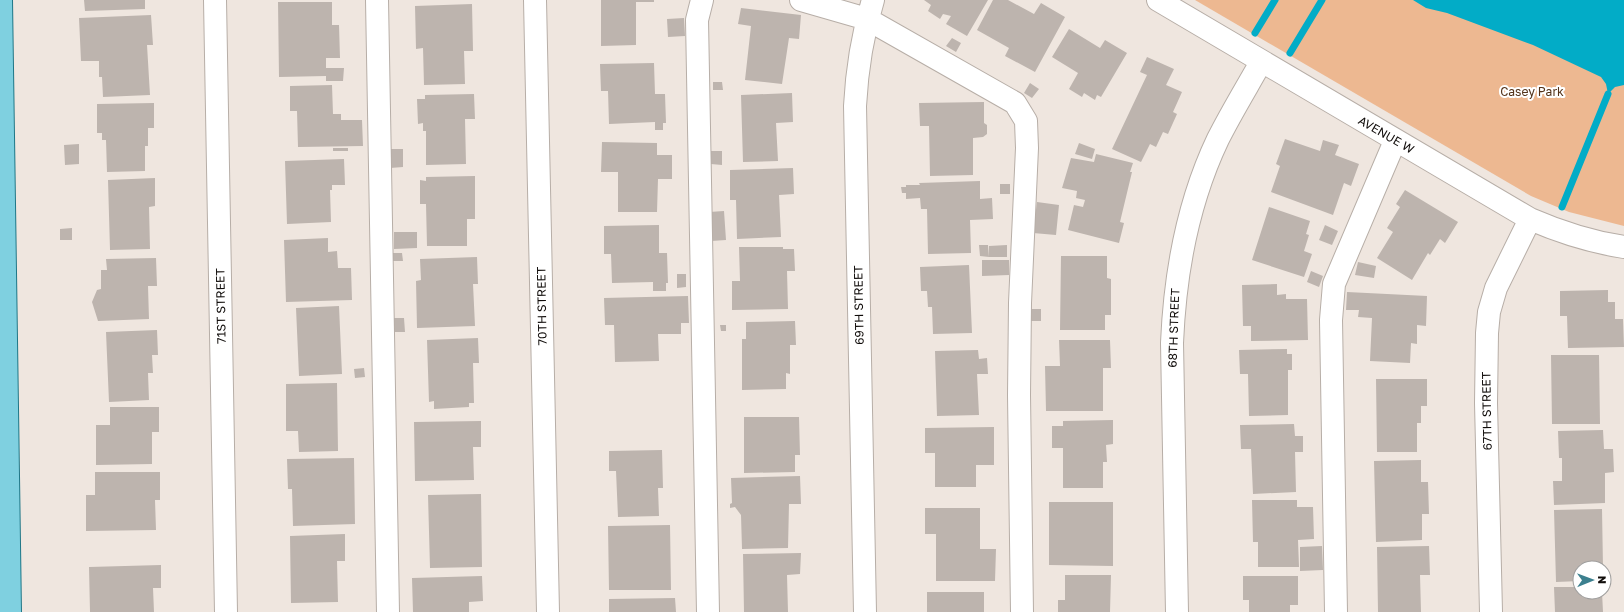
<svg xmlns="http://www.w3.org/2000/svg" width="1624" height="612" font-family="'Golos Text',sans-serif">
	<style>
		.green { fill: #edb891 }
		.water { fill: #02acc7 }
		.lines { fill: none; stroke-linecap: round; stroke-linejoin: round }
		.stream { stroke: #02acc7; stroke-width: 7 }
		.building { fill: #bdb4ae }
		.minor-casing { stroke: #b7aea7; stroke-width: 24 }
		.major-casing { stroke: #207787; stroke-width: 24 }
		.minor { stroke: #fff; stroke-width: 22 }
		.major { stroke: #7fd0e0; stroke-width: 22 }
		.labels { text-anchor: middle; stroke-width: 4; stroke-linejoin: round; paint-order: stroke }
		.park-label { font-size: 12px; fill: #53331a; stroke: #fff }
		.street-label { font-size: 12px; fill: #100c0a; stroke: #fff }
	</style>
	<rect width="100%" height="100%" fill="#efe6df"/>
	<path class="green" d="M1195 0H1624V226L1569 212 1531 196Z"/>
	<path class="water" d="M1413 0H1624V85L1615 87 1608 94 1606 84 1601 77 1533 45 1447 13 1426 8Z"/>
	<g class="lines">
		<path class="stream" d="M1255 33 1275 0
			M1290 53 1322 0
			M1562 207 1608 94"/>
	</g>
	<path class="building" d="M84 0H145V9L85 11Z
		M601 0H654V2H636V45L601 46Z
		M924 0H988L967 36 946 24 951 16 943 14 940 19 928 11 931 5Z
		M993 0H1008L1034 14 1041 3 1065 17 1035 72 1005 56 1009 48 977 30Z
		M278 2H332V25H339L340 58H326V68H344L343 81H326V76L279 77Z
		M472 4 473 51H464L465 84 424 85 423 48 416 49 415 6Z
		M741 8 801 15 799 39 789 38 782 84 745 80 751 26 738 24Z
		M151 15 153 45H147L150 95 103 97 102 77H99V61H81L79 18Z
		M684 18 685 36 668 37 667 19Z
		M1069 29 1100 48 1105 40 1127 53 1101 97 1097 95 1095 100 1084 93 1082 97 1069 89 1078 73 1052 57Z
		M952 38 961 43 956 52 946 46Z
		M1147 57 1174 69 1166 85 1182 92 1173 112 1177 114 1168 134 1163 132 1156 147 1150 144 1141 162 1112 149 1147 75 1140 72Z
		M654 63 655 94H665L666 123H663V130H655V122L609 124 608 91H601L600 64Z
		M713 82H722L723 90H713Z
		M1030 83 1039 89 1032 98 1024 93Z
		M332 85 333 114H341V120H362L363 146 298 147 297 111H290V86Z
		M792 93 793 122 776 123 778 161 743 162 741 95Z
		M474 94 475 119H465L466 164 426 165V131H423V123L418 124 417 99H425V95Z
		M984 102V123L987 125V134L983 137 973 138V175L930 176 929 126H920L919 103Z
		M154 103V128H148V146H145V171L107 172 106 140H102V133H97V104Z
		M1285 139 1320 151 1323 140 1339 145 1335 155 1359 164 1351 186 1344 183 1333 215 1271 192 1280 166 1276 164Z
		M602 142 657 143V155H672V179H658L657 212H618V172H601Z
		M1079 143 1095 149 1092 159 1075 154Z
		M79 144V164L65 165 64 145Z
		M333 148H348V151H333Z
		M390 149H403V167L390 168Z
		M711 151H722V165L711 164Z
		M1096 154 1133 163 1130 172H1132L1120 222 1124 223 1119 243 1068 230 1074 205 1083 207 1085 200 1076 198 1077 191 1062 188 1071 158 1094 162Z
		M344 159 345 185H332V190H330L331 222 287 224 285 161Z
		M793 168 794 194 779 195 781 237 737 239 736 200H730V170Z
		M475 176V219H467V246H427L426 204H420V180L426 181V177Z
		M155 178V206L149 207 150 249 110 250 108 180Z
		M980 181V199L992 198 993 219 970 220 971 253 928 254 927 209H921L920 198 906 199V193H902L901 187H906V185H920L919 183Z
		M1000 184H1010V194H1000Z
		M1405 190 1458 222 1445 243 1440 239 1430 255 1428 253 1412 280 1377 258 1393 232 1387 228 1400 207 1396 204Z
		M1037 202 1059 205 1056 235 1033 233Z
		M1269 207 1310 221 1306 234 1309 235 1304 251 1312 254 1304 277 1252 260Z
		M724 211 726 240 711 241 709 212Z
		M659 225V253H667L668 283H666V291H653V282L612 283 611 254H604V226Z
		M1325 225 1338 231 1332 245 1319 240Z
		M72 228V240H60V229Z
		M394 232H417V248L394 249Z
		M328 238V252L337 251 338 268H351L352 300 286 302 284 240Z
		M979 245H988L989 257 980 256Z
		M1007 245V257H989V246Z
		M739 247H783V249H794L795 271H787L788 309 732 310V281H740Z
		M391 253H402L403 261H392Z
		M1061 256H1107V278L1111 279V315H1105V330H1060Z
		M477 257 478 284H473L475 326 417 328 416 281 421 280 420 259Z
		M156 258 157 286H148L149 319 98 321 92 302 97 290 101 289V270H107L106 259Z
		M982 260H1009V275L982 276Z
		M1358 262 1376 266 1374 278 1355 275Z
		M969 265 972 333 933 334 932 307H928L927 291H921L920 267Z
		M1311 271 1323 276 1319 287 1307 282Z
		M677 274H686V287L677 288Z
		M1277 284V295L1286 294V299H1307L1308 340 1251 341V326H1243L1242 285Z
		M1608 290V302H1615V319H1623L1624 347 1568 348 1567 316H1560V291Z
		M1347 292 1427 296 1426 326 1417 325V344L1411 343 1410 363 1370 361 1372 318 1358 317 1359 310H1346Z
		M688 296 689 323H681V334H658L659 361 615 362 614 325H605L604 298Z
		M339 306 342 374 299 376 296 308Z
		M1031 309H1041V321H1031Z
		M394 318H404L405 332H394Z
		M795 321 796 345H790V374L786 373V389L742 390V339H746V322Z
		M720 325H726V331H721Z
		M157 330 158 355H152L153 373H148L149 400 109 402 106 332Z
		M478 338 479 363H473L474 403H469V407L434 409V401L429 402 427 340Z
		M1059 340H1110L1111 368H1103V411H1046L1045 366H1060Z
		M1287 349V354H1292V370H1288V415L1249 416 1248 374H1240L1239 350Z
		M978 350 979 359 987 358 988 374H977L979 415 937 416 935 351Z
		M1551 355H1599L1600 424H1552Z
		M364 368 365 377 355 378 354 369Z
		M1376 379H1427V406H1421V423H1417V452H1377Z
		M337 383 338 451 299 452 298 431H286V384Z
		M110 407H159V432H152V464L96 465V425H110Z
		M744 417H799L800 455H795V472L744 473Z
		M1113 420V444L1106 445 1107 462H1103V488H1063V448H1052V426H1063V421Z
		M481 421V447H473L474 480 415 481 414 422Z
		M1294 424 1295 436H1303V452H1295L1296 492 1253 494 1251 449H1241L1240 425Z
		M994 427V465H976V487H935V453H925V428Z
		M1603 430 1604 449H1613L1614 472 1605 473V503L1554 505 1553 481H1562V458H1559L1558 431Z
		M662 450 663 488H658L659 516 618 517 616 471H609V451Z
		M354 458 355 524 293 526 292 489H288L287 459Z
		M1421 460V482H1428L1429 514H1422V540L1376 542 1374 461Z
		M95 472H160V500H155L156 530 86 531V495H95Z
		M800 476 801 504H789L788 548 742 549 741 515 735 507 730 508V504L732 503 731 478Z
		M481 494 482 567 430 568 428 495Z
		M1252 500H1297V507H1313L1314 539 1298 540 1299 567H1258V542H1253Z
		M1049 502H1113V566L1049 565Z
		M925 508H980V549H996L995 581H936V534H925Z
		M1602 509 1603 568H1580V581L1556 582 1554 510Z
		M670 525 671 590H609L608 526Z
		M345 534V561H337L338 602 291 603 290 536Z
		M1322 546 1323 570 1300 571V547Z
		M1429 546 1430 575H1420L1421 612H1378L1377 547Z
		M801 553 800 574 787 575 788 612H744L743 554Z
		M161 565V588H153L154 612H90L89 567Z
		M1065 575H1111L1110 612H1058V600H1065Z
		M482 576 483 601 469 602V612H413L412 578Z
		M1243 576H1298V605H1290V612H1249V600H1243Z
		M1554 587H1580V592H1602L1603 612H1555Z
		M927 592H984V612H927Z
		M675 598 676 612H609V599Z"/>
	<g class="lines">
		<defs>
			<path id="minor" d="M215 0 226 612
				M377 0 388 612
				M535 0 548 612
				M702 0 697 20 708 612
				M801 0 867 19 1015 103 1026 121 1027 148 1020 303 1019 395 1022 612
				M1158 0 1530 219C1560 232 1591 242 1624 247
				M865 612 855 106C857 68 862 36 873 0
				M1177 612 1172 343C1175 272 1187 204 1218 139 1231 113 1247 87 1261 62
				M1336 612 1331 320 1334 284 1395 141
				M1491 612 1486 403 1487 333 1489 312 1496 288 1530 219"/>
			<path id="major" d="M1 0 10 612"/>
		</defs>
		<use href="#minor" class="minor-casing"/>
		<use href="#major" class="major-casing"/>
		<use href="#minor" class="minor"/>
		<use href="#major" class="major"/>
	</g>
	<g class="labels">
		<g class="park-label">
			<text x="1532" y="96">Casey Park</text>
		</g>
		<g class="street-label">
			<text transform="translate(1386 135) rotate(30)" y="4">AVENUE W</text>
			<text transform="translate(859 305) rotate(-91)" y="4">69TH STREET</text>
			<text transform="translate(221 306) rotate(-91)" y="4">71ST STREET</text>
			<text transform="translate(542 306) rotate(-91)" y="4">70TH STREET</text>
			<text transform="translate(1174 328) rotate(-88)" y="4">68TH STREET</text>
			<text transform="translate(1487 411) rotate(-91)" y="4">67TH STREET</text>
		</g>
	</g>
	<g transform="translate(1592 580) rotate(89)"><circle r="19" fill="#ffffff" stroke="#9f9e9d"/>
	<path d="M0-3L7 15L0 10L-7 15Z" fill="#3c808f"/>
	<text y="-6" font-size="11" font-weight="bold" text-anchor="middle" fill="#100c0a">N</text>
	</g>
</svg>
